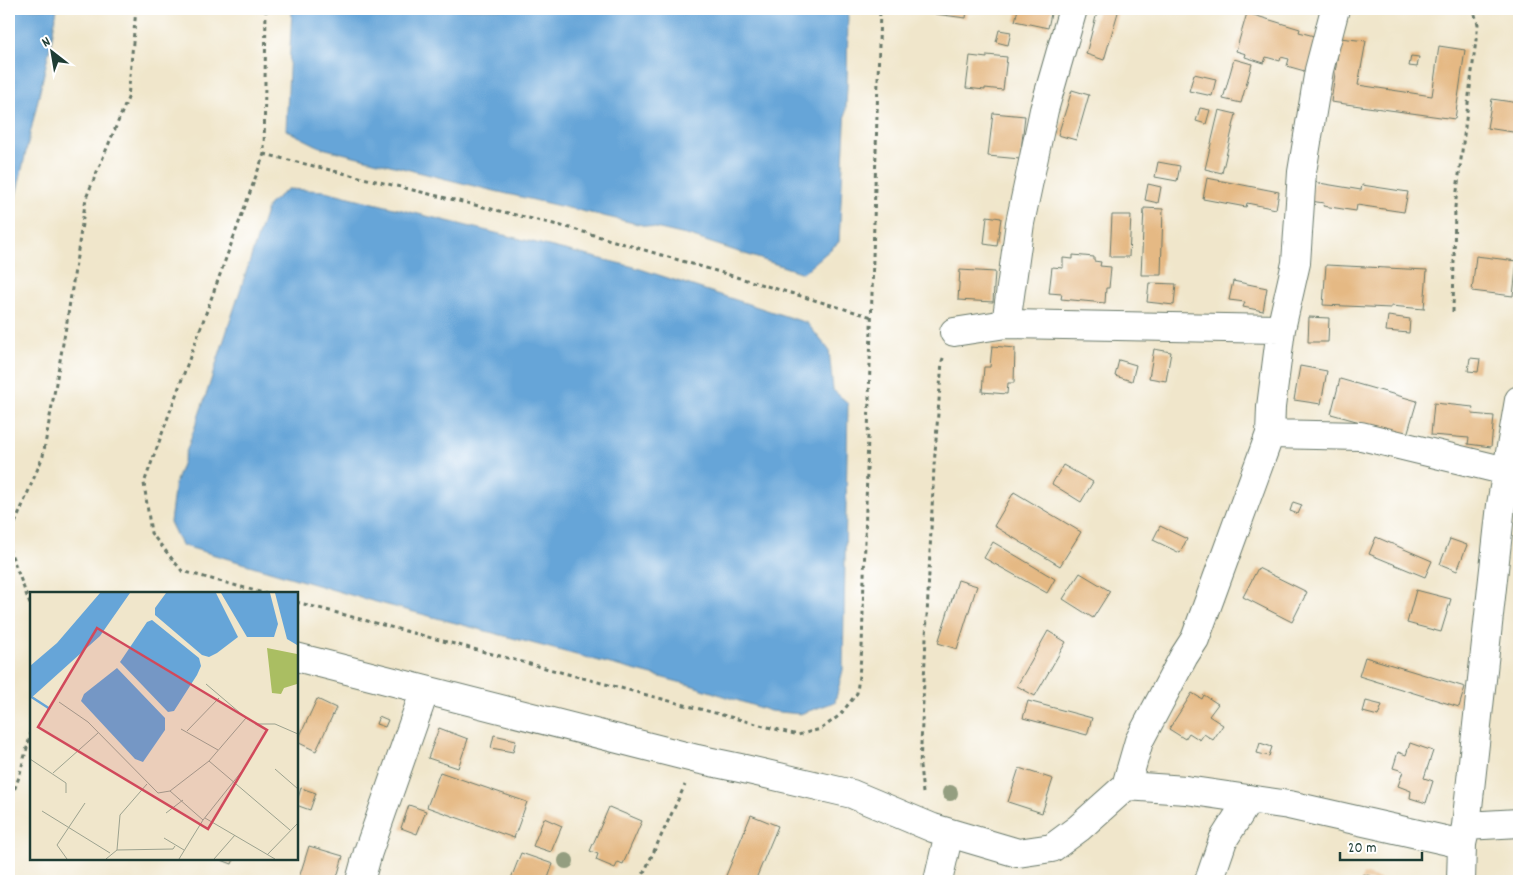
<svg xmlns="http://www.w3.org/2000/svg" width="1528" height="890" font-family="Dekko,sans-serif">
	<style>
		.water { fill: #66a5d8; stroke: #427186 }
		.building { fill: #e5b984 }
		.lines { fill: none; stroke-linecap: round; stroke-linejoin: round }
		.minor-casing { stroke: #687869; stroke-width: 30 }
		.path { stroke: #687869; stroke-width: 3; stroke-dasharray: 4 4; stroke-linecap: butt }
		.minor { stroke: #fff; stroke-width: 28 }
		.tree { fill: #949e80 }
		.inset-river { fill: none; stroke: #66a5d8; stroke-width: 2.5 }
		.inset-road { fill: none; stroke: #9ca28f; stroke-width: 1 }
		.view { fill: #d1495b; fill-opacity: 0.15; stroke: #d1495b; stroke-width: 2.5 }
		.inset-edge { fill: none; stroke: #1f3d34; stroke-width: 2.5 }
	</style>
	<rect width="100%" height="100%" fill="#fff"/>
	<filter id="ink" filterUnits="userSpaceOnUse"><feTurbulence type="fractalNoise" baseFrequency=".02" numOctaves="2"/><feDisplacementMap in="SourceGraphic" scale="10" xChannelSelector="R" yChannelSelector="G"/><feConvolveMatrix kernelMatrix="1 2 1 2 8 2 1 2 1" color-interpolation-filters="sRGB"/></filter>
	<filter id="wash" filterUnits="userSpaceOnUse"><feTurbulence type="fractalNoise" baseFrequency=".0096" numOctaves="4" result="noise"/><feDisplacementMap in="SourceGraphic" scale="20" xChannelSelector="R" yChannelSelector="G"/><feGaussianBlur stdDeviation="1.12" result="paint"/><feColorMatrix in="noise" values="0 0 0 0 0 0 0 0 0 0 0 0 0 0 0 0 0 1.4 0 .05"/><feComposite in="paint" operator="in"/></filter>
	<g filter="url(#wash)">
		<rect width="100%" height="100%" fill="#f0e6cb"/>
		<path class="water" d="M9 9H57L51 43 15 200 9 216Z
			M292 9H848L847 87 839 242 803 273 690 236 486 189 322 148 286 130Z
			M288 189 325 191 634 267 807 323 829 350 833 390 848 403 843 670 835 702 800 714 770 711 690 685 361 598 181 545 170 522 175 484 207 392 268 205Z"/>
		<g id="blocks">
			<path class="building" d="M936 9H967L966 18 935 14Z
				M1018 9H1052L1048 28 1015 21Z
				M1098 9H1119L1104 60 1086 54Z
				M1247 13 1300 29 1299 32 1318 37 1308 72 1287 66 1289 59 1281 57 1280 61 1266 57 1264 63 1245 57 1246 54 1236 51Z
				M999 30 1011 32 1008 45 996 42Z
				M1340 38 1366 41 1358 85 1432 96 1439 46 1465 50 1455 119 1331 102Z
				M987 55 1007 57 1003 90 985 88V90L966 88 970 56 987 58Z
				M1411 56 1419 57 1417 67 1409 66Z
				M1234 59 1252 64 1241 103 1223 99Z
				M1194 74 1216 79 1212 96 1189 91Z
				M1072 90 1089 95 1076 140 1058 135Z
				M1492 99 1519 103V133L1487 128Z
				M1200 108 1210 110 1206 124 1196 121Z
				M1219 110 1236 114 1222 173 1205 169Z
				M993 113 1025 116 1020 159 988 156Z
				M1158 162 1180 166 1177 181 1155 177Z
				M1207 178 1279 192 1276 209 1247 203 1246 207 1203 199Z
				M1313 182 1361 190 1362 185 1408 192 1404 212 1357 205 1356 211 1323 206 1324 203 1310 201Z
				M1148 184 1161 187 1158 203 1145 200Z
				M1144 208 1163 209 1161 275H1141Z
				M1112 215H1131L1129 257H1110Z
				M987 216 1001 218 997 246 984 244Z
				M1073 255 1094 257V261L1101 262 1100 266 1111 267 1109 288H1106L1105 303 1061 299 1062 294 1049 293 1052 267 1063 268V258L1073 259Z
				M1476 256 1517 261 1513 296 1472 291Z
				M1326 265 1427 270 1424 309 1391 306V308L1323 305Z
				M960 270 995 272 993 302 958 300Z
				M1233 281 1267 288 1263 311 1243 307 1245 302 1229 300Z
				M1149 283 1176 284 1174 305 1147 302Z
				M1388 316 1410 319 1409 333 1386 331Z
				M1309 317 1329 318 1328 342H1308Z
				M992 346 1015 348 1014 383H1008L1007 394 982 392 984 367H990Z
				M1154 349 1171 352 1166 381 1149 378Z
				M1470 358 1480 359 1478 372 1468 371Z
				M1119 360 1136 365 1132 381 1115 376Z
				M1300 366 1327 371 1321 404 1294 400Z
				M1340 379 1417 401 1407 435 1331 414Z
				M1434 403 1473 407 1472 414 1494 416 1491 447 1468 444 1469 438 1431 435Z
				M1063 465 1093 482 1081 502 1052 484Z
				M1014 492 1081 532 1060 566 994 526Z
				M1293 502 1302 505 1298 514 1290 511Z
				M1160 526 1187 539 1180 553 1153 540Z
				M1376 537 1432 561 1425 577 1369 554Z
				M1450 539 1467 545 1457 571 1440 564Z
				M993 542 1055 579 1047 593 984 558Z
				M1258 568 1307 592 1292 622 1243 597Z
				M1080 573 1110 591 1093 618 1063 599Z
				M958 580 977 586 957 649 938 643Z
				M1416 590 1451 599 1441 632 1407 623Z
				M1048 631 1066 642 1035 696 1017 686Z
				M1365 657 1465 687 1459 707 1359 676Z
				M1192 693 1202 699 1204 695 1218 704 1209 716 1223 725 1213 740 1204 734 1200 740 1189 733 1185 739 1169 729Z
				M317 699 336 708 316 751 297 742Z
				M1028 701 1092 718 1087 735 1023 718Z
				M1366 701 1382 705 1378 716 1363 712Z
				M379 716 388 720 385 727 376 724Z
				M439 728 468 739 458 768 428 758Z
				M494 735 516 740 513 752 491 748Z
				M1260 743 1272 747 1269 756 1257 753Z
				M1410 743 1433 751 1424 778 1433 781 1426 803 1410 798 1411 791 1398 786 1403 771 1393 768 1398 752 1406 755Z
				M1019 768 1053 779 1042 813 1008 802Z
				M440 772 527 802 514 838 427 807Z
				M301 788 316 793 310 810 296 805Z
				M409 805 426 811 417 834 401 828Z
				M609 807 642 821 623 864 618 862 615 868 596 860 598 854 590 851Z
				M751 815 778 826 755 881H733L725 878Z
				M544 818 562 826 551 852 533 846Z
				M309 846 343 856 336 881H298Z
				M521 853 553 864 547 881H510Z
				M219 859H234L232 864Z
				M1363 874 1386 881H1361Z"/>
		</g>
	</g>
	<g filter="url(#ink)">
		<use href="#blocks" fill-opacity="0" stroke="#687869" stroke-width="1"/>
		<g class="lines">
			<defs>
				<path id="minor" d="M1006 324 1020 223 1044 110 1073 9
					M954 332 1006 324 1281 329
					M1270 434 1361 436 1519 474
					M296 657 697 759 740 768 852 794 933 828 1018 853 1052 848 1079 828 1126 786 1139 741 1184 656 1195 639 1270 434 1271 407 1281 329 1296 263 1302 172 1319 70 1335 9
					M1126 786 1186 790 1289 805 1462 844
					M1466 826 1519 823
					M360 881 368 852 425 690
					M938 881 949 833
					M1209 881 1223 840 1249 799
					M1461 881 1462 844 1466 826 1501 505 1519 400"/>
			</defs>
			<use href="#minor" class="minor-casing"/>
			<path class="path" d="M266 9 264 154 144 483 151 533 182 571 267 594
				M264 154 570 228 872 317
				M1453 312 1455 207 1478 24 1473 9
				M9 538 43 456 67 321 86 198 128 98 136 9
				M9 548 31 607
				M296 602 798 735 821 729 840 715 857 693 862 648 880 9
				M923 793 920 766 934 466 942 361 944 356
				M9 804 19 777 31 733
				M640 881 685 785"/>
			<use href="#minor" class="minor"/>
		</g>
		<g class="tree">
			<circle cx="950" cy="793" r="8"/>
			<circle cx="566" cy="861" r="8"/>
		</g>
	</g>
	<g transform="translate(30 592)">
		<rect width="268" height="268" fill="#f0e6cb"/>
		<path d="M237 56 267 62V92L254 96 251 102 242 101Z" fill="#aabe62"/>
		<path d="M70 1H100L70 44 0 107V74L27 51ZM136 1H186L208 45 187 61 179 65 172 63 125 23V16ZM191 1H240L248 32 244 45H217ZM245 1H267V53L257 47ZM122 28 169 66 171 74 167 83 144 119 138 120 90 70 117 30ZM87 76 135 126V138L113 170 105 167 51 109 54 102Z" fill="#66a5d8"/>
		<path class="inset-river" d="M0 104 20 117"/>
		<path class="inset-road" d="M176 92 216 126 227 132H245L268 142M29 110 58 130 128 201 140 199 179 169 216 126M151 137 188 158M157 139 189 106M0 167 36 191V201M179 169 260 238M245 177 268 197M23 181 68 141M140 199 173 228M12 219 80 261M136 221 153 208M175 226 245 267M134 246 154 258M87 258 143 257 145 254M237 263 268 231M37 267 27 253 55 211M76 267 87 258 90 223 117 192M149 267 173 228 212 179M184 267 205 243"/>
		<path class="view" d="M67 36 237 138 178 237 8 135Z"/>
		<rect width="268" height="268" class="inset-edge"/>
	</g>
	<rect width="1528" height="890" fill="none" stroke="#fff" stroke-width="30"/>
	<g transform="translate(52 52) rotate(329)" stroke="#ffffff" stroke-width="4" paint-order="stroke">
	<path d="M0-4L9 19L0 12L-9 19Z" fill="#1f3d34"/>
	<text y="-8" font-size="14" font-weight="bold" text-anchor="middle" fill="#1f3d34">N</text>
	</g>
	<path d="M1340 852v8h82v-8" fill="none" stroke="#1f3d34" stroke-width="2.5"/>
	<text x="1348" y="852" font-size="15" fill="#1f3d34" stroke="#ffffff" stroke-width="4" paint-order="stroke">20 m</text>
</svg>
